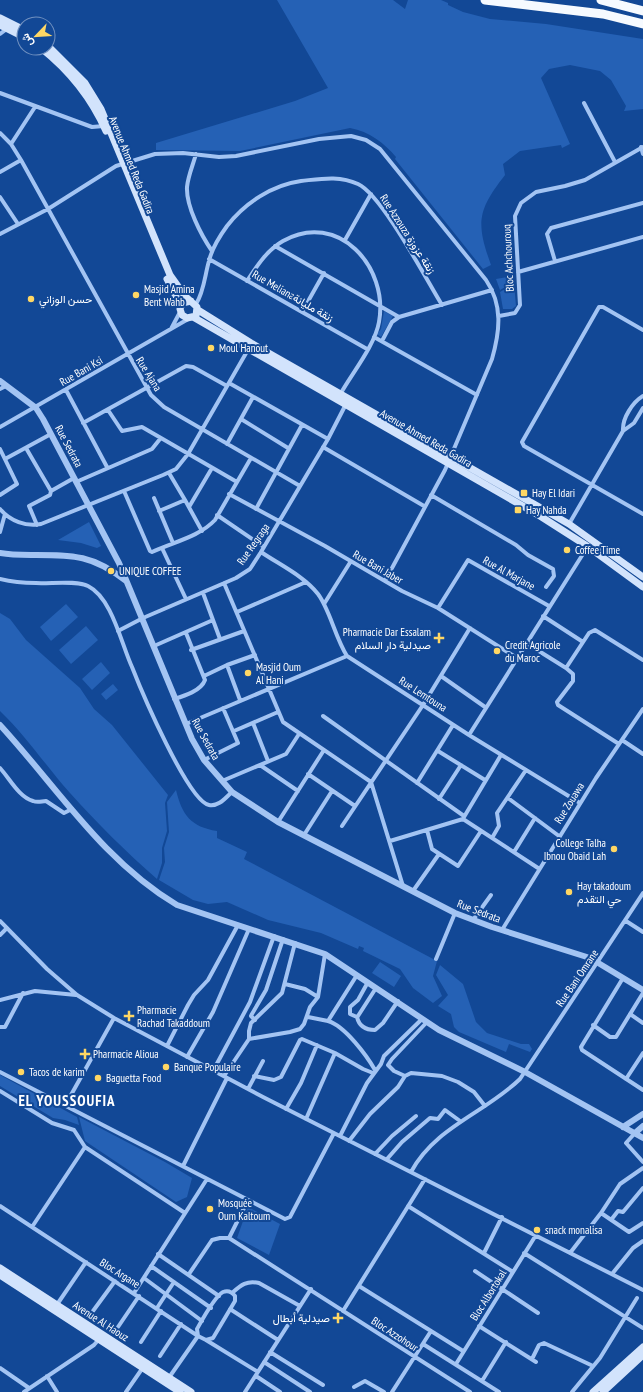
<svg xmlns="http://www.w3.org/2000/svg" width="643" height="1392" font-family="'PT Sans Narrow',Vazirmatn,sans-serif">
	<style>
		.green { fill: #2561b5 }
		.lines { fill: none; stroke-linecap: round; stroke-linejoin: round }
		.minor { stroke: #a3c4f3; stroke-width: 4 }
		.tertiary { stroke: #a3c4f3; stroke-width: 6 }
		.secondary { stroke: #d2e3fc; stroke-width: 7 }
		.trunk { stroke: #f6faff; stroke-width: 9 }
		.poi-dot { fill: #ffd764; stroke: #124896; stroke-width: 1.5 }
		.labels { text-anchor: middle; stroke-width: 4; stroke-linejoin: round; paint-order: stroke }
		.street-label { font-size: 11px; fill: #fff; stroke: #124896 }
		.poi-label { font-size: 11px; fill: #fff; stroke: #124896; text-anchor: start }
		.district-label { font-size: 15px; font-weight: bold; letter-spacing: 1px; fill: #fff; stroke: #124896 }
	</style>
	<rect width="100%" height="100%" fill="#124896"/>
	<path class="green" d="M277 0H393L405 9 408 0H441L448 3V5L463 12 490 19 546 24 643 39V109L624 111 626 106 611 80 600 71 570 65 549 69 541 78 570 144 562 148 561 145 520 151 503 164 505 175C477 211 476 223 491 265L483 269 395 159 396 157C383 142 370 132 350 128L240 151 156 150V143L295 101 328 88Z
		M513 276 514 282 500 290 496 279Z
		M514 284 516 306 512 309H503L500 292Z
		M384 311 393 316 381 337 377 334 381 329Z
		M89 522 101 546 97 548 81 543 58 540Z
		M66 604 78 617 51 641 40 627Z
		M0 613 10 619 26 640 80 688 94 709 112 725 168 795 165 803 167 831 162 848V863L157 879C126 852 97 823 70 793 46 766 26 736 0 711Z
		M86 626 98 640 71 664 59 650Z
		M101 662 110 673 92 690 82 679Z
		M113 684 118 690 106 700 101 694Z
		M176 790C182 815 191 827 217 831V838L247 852 244 859 437 961 433 976 442 996 433 1003 413 988 400 969 363 951 364 948 359 946 358 949 321 933 268 920 227 902 208 904 193 900 159 880 165 862 164 848 169 832 167 802Z
		M380 962 401 976 394 987 372 973Z
		M440 965 463 984 476 1022 487 1033 521 1044H529L532 1049 530 1052 509 1044 506 1052 459 1032 454 1027 451 1014 438 1006 448 995 436 975Z
		M0 1075 77 1117 79 1125 65 1120 53 1118 0 1086Z
		M79 1117 165 1162 192 1178 187 1197 176 1202 85 1141Z
		M248 1207 280 1224 269 1255 237 1238Z"/>
	<g class="lines">
		<path class="minor" d="M0 34 8 28
			M0 93 92 127 104 126
			M584 103 615 162
			M0 133 11 144 21 160 151 395 164 407 300 486
			M11 144 35 107
			M641 147 643 154
			M196 154C193 165 188 176 187 187 186 206 201 235 212 251
			M0 172 21 160
			M0 197 18 224
			M0 234 48 209 116 166 155 154 183 153 219 157 236 156 319 139 351 136 366 140 380 149 486 280C503 305 500 331 492 359L445 470 385 581
			M345 240 371 194
			M275 246 399 317
			M209 259 367 349
			M555 261 547 234 551 228 643 203
			M518 272 643 237
			M247 281C257 266 267 250 283 241 338 210 389 267 379 322 375 345 353 372 341 393
			M196 304C204 292 205 274 209 261 212 248 219 237 227 226 245 203 272 185 301 181 320 179 339 175 358 184 382 195 426 279 442 305
			M302 312 324 273
			M499 316 515 313 520 305 515 216 521 203 536 192 565 186 585 180 643 147
			M171 329 180 312
			M643 330 603 307H599L522 442 524 446 643 514
			M374 337 477 395
			M382 341 392 322 399 317 492 290
			M229 383 328 439
			M0 389 6 386
			M66 390 107 467
			M108 410 122 431 142 427 237 482
			M241 419 288 448
			M83 423 186 366 193 367 227 386
			M0 427 190 318
			M623 431 634 423 643 408
			M227 444 253 397
			M323 447 424 506
			M26 448 51 491
			M0 449 17 484 0 495
			M5 459 51 434
			M169 473 185 500
			M76 482 152 449 160 439
			M124 491 150 551 152 552C173 542 199 537 215 520L251 458
			M229 494 325 546 402 591 438 608 517 658
			M431 495 516 545 528 555 553 569 554 576 546 587
			M154 498 173 543
			M189 507 212 468
			M0 509C10 521 26 527 41 524L163 475 176 469 188 454 249 348
			M256 509 302 425
			M159 511 185 500 202 531
			M217 515 264 547
			M569 524 623 431C622 418 633 402 643 396
			M37 525 29 506 50 495 51 491 74 478
			M0 532 5 514
			M162 548 186 599
			M261 552C280 565 304 576 318 594 330 610 335 637 347 656L469 735 580 803
			M0 579C12 582 24 583 36 583 49 584 77 580 88 586 112 598 121 643 132 667 141 690 188 801 209 805 219 807 226 797 232 792
			M224 583 283 722 371 782 403 886
			M203 593 220 639
			M324 604 351 561
			M438 608 468 560 549 606
			M237 612 306 582
			M543 616 583 642
			M118 631 143 618 236 578 250 569 261 552 328 439 346 404
			M526 643 566 668 573 674V681L557 702 558 705 619 744
			M154 646 213 620
			M191 650 244 631
			M227 665 240 700
			M566 668 589 633 595 630 643 660
			M204 676 227 665 255 655
			M441 676 485 707
			M174 699C184 696 201 691 205 680L186 633
			M323 716 464 816
			M253 723 268 761
			M186 724 347 656
			M234 731 278 712
			M469 735 588 546
			M622 740 643 754
			M438 751 485 780
			M204 760 238 743 223 708
			M260 765 298 791
			M0 768C10 779 19 797 33 801 38 803 42 801 46 801L64 813 72 809
			M308 774 355 806
			M222 781 286 754 299 734
			M417 783 453 725
			M508 798 559 836
			M439 799 461 765
			M464 817 501 755
			M278 822 324 750
			M342 826 423 705 470 628
			M427 830 432 849 458 866 481 831
			M304 835 332 791
			M492 838 499 826 497 813 526 770
			M390 841 463 819 538 868
			M514 852 535 818
			M413 891 439 854
			M473 920 491 895
			M0 921 47 969 77 995 114 1018 263 1097 643 1290
			M626 921 643 932
			M502 930 596 778 643 709
			M0 935 7 928
			M436 959 455 913
			M623 978 581 1047 582 1050 643 1090
			M368 982 358 1000 350 1007V1014L357 1017 358 1016 376 988
			M285 984 305 989 318 997
			M0 1000 35 991 76 995
			M630 1014 643 1023
			M308 1017 328 1021 357 975
			M357 1017C359 1026 366 1030 375 1030L383 1023 398 1001
			M255 1020 251 1016 252 1014 266 990 283 939
			M328 1021C345 1026 367 1056 375 1070
			M593 1025 610 1037H616L643 993
			M0 1027H5L23 993
			M249 1039 290 1032 300 1029 304 1024 310 1007 318 997 325 954
			M167 1046 188 1005 194 995 208 980 238 925
			M187 1057 213 1012 249 929
			M213 1071 250 1002 274 936
			M0 1072 285 1219 290 1217 334 1133
			M224 1076 249 1039V1031L251 1023 282 993 295 943
			M254 1076 274 1080 281 1077 300 1040 302 1039 335 1053
			M405 1076 394 1071 388 1065 392 1059 427 1022
			M626 1079 643 1053
			M248 1089 263 1061
			M0 1091 52 1123 74 1130 85 1147 185 1213
			M70 1107 71 1095 114 1018
			M286 1109 301 1083 317 1045
			M306 1119 335 1053 363 1069 373 1073
			M635 1133 626 1143 643 1162
			M340 1136 367 1083 381 1064 384 1056 422 1019
			M349 1141 370 1114 398 1087 405 1076 411 1073 442 1076 458 1082 474 1092 485 1106
			M375 1154 392 1136 416 1116
			M387 1159 402 1142 430 1118 438 1119 445 1110 460 1121
			M183 1166 227 1078
			M411 1172C435 1127 485 1113 520 1079L643 893
			M0 1206 198 1336 206 1340 213 1338 235 1301V1296C232 1292 228 1290 223 1292 215 1296 202 1320 197 1329L198 1336 168 1379
			M408 1206 513 1272
			M601 1213 620 1184 643 1168
			M611 1220 618 1211 623 1212 643 1188
			M32 1227 85 1147
			M229 1238 248 1200
			M484 1253 502 1217
			M524 1253 643 1328
			M570 1253 601 1213 629 1232 643 1223
			M158 1254 219 1296
			M151 1266 211 1308
			M475 1271 538 1313
			M189 1274 212 1240 220 1238H229L470 1392
			M612 1274 633 1248 643 1241
			M144 1278 202 1321
			M359 1286 463 1351
			M134 1293 207 1179
			M232 1293C241 1285 247 1280 259 1283L300 1306
			M56 1306 86 1262
			M157 1308 174 1282
			M230 1309 278 1340
			M93 1311 115 1281
			M343 1311 425 1179
			M479 1326 536 1362
			M118 1327 139 1296
			M206 1340 258 1372
			M141 1342 161 1311
			M423 1344 499 1392
			M270 1352 323 1385
			M160 1356 181 1324
			M532 1359 539 1345 544 1343 593 1366
			M264 1362 310 1392
			M456 1364 536 1235
			M0 1368 29 1388
			M47 1376 57 1392
			M256 1376 280 1392
			M482 1381 506 1342
			M354 1387 365 1381 384 1392
			M24 1392 94 1345 100 1338
			M126 1392 144 1366
			M245 1392 311 1289
			M392 1392 431 1331
			M572 1392 600 1358 637 1298"/>
		<path class="tertiary" d="M0 381 36 408 43 419 119 563 192 739 204 760 232 792 278 822 455 913 492 927 590 958 643 990
			M0 553C10 555 20 555 31 555 72 555 92 554 126 581
			M0 725C57 787 103 861 177 905L325 954 439 1030 525 1072 643 1138
			M623 1127 643 1114
			M635 1133 643 1126"/>
		<path class="secondary" d="M0 18 24 30
			M0 25 24 37
			M48 46 85 83 101 109 170 275 185 296 197 307 196 316 187 318 182 315 180 309 182 303 191 301
			M41 48C70 71 91 97 106 131
			M167 279 181 306
			M198 310 251 343 569 524 643 577
			M193 317 540 516 587 546 643 587
			M0 1268 191 1392
			M0 1275 180 1392
			M593 1392 643 1347
			M603 1392 643 1355"/>
		<path class="trunk" d="M485 0 603 14 643 24
			M601 0 643 11"/>
	</g>
	<g class="poi-dot">
		<circle cx="136" cy="295" r="4"/>
		<circle cx="31" cy="299" r="4"/>
		<circle cx="211" cy="348" r="4"/>
		<rect x="520" y="489" width="8" height="8" rx="2"/>
		<rect x="514" y="506" width="8" height="8" rx="2"/>
		<circle cx="567" cy="550" r="4"/>
		<circle cx="111" cy="571" r="4"/>
		<path d="M437 632h4v4h4v4h-4v4h-4v-4h-4v-4h4z"/>
		<circle cx="497" cy="651" r="4"/>
		<circle cx="248" cy="673" r="4"/>
		<circle cx="614" cy="849" r="4"/>
		<circle cx="569" cy="892" r="4"/>
		<path d="M127 1010h4v4h4v4h-4v4h-4v-4h-4v-4h4z"/>
		<path d="M83 1048h4v4h4v4h-4v4h-4v-4h-4v-4h4z"/>
		<circle cx="166" cy="1067" r="4"/>
		<circle cx="21" cy="1072" r="4"/>
		<circle cx="98" cy="1078" r="4"/>
		<circle cx="210" cy="1209" r="4"/>
		<circle cx="537" cy="1230" r="4"/>
		<path d="M336 1312h4v4h4v4h-4v4h-4v-4h-4v-4h4z"/>
	</g>
	<g class="labels">
		<g class="street-label">
			<text transform="translate(132 165) rotate(68)" y="4">Avenue Ahmed Reda Gadira</text>
			<text transform="translate(408 234) rotate(57)" y="4">Rue Azzouza زنقة عزوزة</text>
			<text transform="translate(508 258) rotate(-93)" y="4">Bloc Achchourouq</text>
			<text transform="translate(293 296) rotate(30)" y="4">Rue Melianaزنقة مليانة</text>
			<text transform="translate(81 371) rotate(-30)" y="4">Rue Bani Ksi</text>
			<text transform="translate(149 374) rotate(58)" y="4">Rue Ajana</text>
			<text transform="translate(426 438) rotate(30)" y="4">Avenue Ahmed Reda Gadira</text>
			<text transform="translate(69 446) rotate(62)" y="4">Rue Sedrata</text>
			<text transform="translate(253 544) rotate(-55)" y="4">Rue Regraga</text>
			<text transform="translate(378 567) rotate(30)" y="4">Rue Bani Jaber</text>
			<text transform="translate(509 573) rotate(29)" y="4">Rue Al Marjane</text>
			<text transform="translate(423 694) rotate(33)" y="4">Rue Lemtouna</text>
			<text transform="translate(206 739) rotate(61)" y="4">Rue Sedrata</text>
			<text transform="translate(569 803) rotate(-58)" y="4">Rue Zouawa</text>
			<text transform="translate(479 911) rotate(21)" y="4">Rue Sedrata</text>
			<text transform="translate(577 978) rotate(-56)" y="4">Rue Bani Omrane</text>
			<text transform="translate(120 1273) rotate(32)" y="4">Bloc Argane</text>
			<text transform="translate(488 1295) rotate(-58)" y="4">Bloc Albortokal</text>
			<text transform="translate(101 1321) rotate(33)" y="4">Avenue Al Haouz</text>
			<text transform="translate(395 1334) rotate(33)" y="4">Bloc Azzohour</text>
		</g>
		<g class="poi-label">
			<text x="144" y="293">Masjid Amina<tspan x="144" dy="13">Bent Wahb</tspan></text>
			<text x="39" y="303">حسن الوزاني</text>
			<text x="219" y="352">Moul Hanout</text>
			<text x="532" y="497">Hay El Idari</text>
			<text x="526" y="514">Hay Nahda</text>
			<text x="575" y="554">Coffee Time</text>
			<text x="119" y="575">UNIQUE COFFEE</text>
			<text x="431" y="636" text-anchor="end">Pharmacie Dar Essalam<tspan x="431" dy="13">صيدلية دار السلام</tspan></text>
			<text x="505" y="649">Credit Agricole<tspan x="505" dy="13">du Maroc</tspan></text>
			<text x="256" y="671">Masjid Oum<tspan x="256" dy="13">Al Hani</tspan></text>
			<text x="606" y="847" text-anchor="end">College Talha<tspan x="606" dy="13">Ibnou Obaid Lah</tspan></text>
			<text x="577" y="890">Hay takadoum<tspan x="577" dy="13">حي التقدم</tspan></text>
			<text x="137" y="1014">Pharmacie<tspan x="137" dy="13">Rachad Takaddoum</tspan></text>
			<text x="93" y="1058">Pharmacie Alioua</text>
			<text x="174" y="1071">Banque Populaire</text>
			<text x="29" y="1076">Tacos de karim</text>
			<text x="106" y="1082">Baguetta Food</text>
			<text x="218" y="1207">Mosquée<tspan x="218" dy="13">Oum Kaltoum</tspan></text>
			<text x="545" y="1234">snack monalisa</text>
			<text x="330" y="1322" text-anchor="end">صيدلية أبطال</text>
		</g>
		<g class="district-label">
			<text x="67" y="1106">EL YOUSSOUFIA</text>
		</g>
	</g>
	<g transform="translate(36 36) rotate(245)"><circle r="19" fill="#124896" stroke="#7191c0"/>
	<path d="M0-3L7 15L0 10L-7 15Z" fill="#ffd764"/>
	<text y="-6" font-size="11" font-weight="bold" text-anchor="middle" fill="#ffffff">ش</text>
	</g>
</svg>
